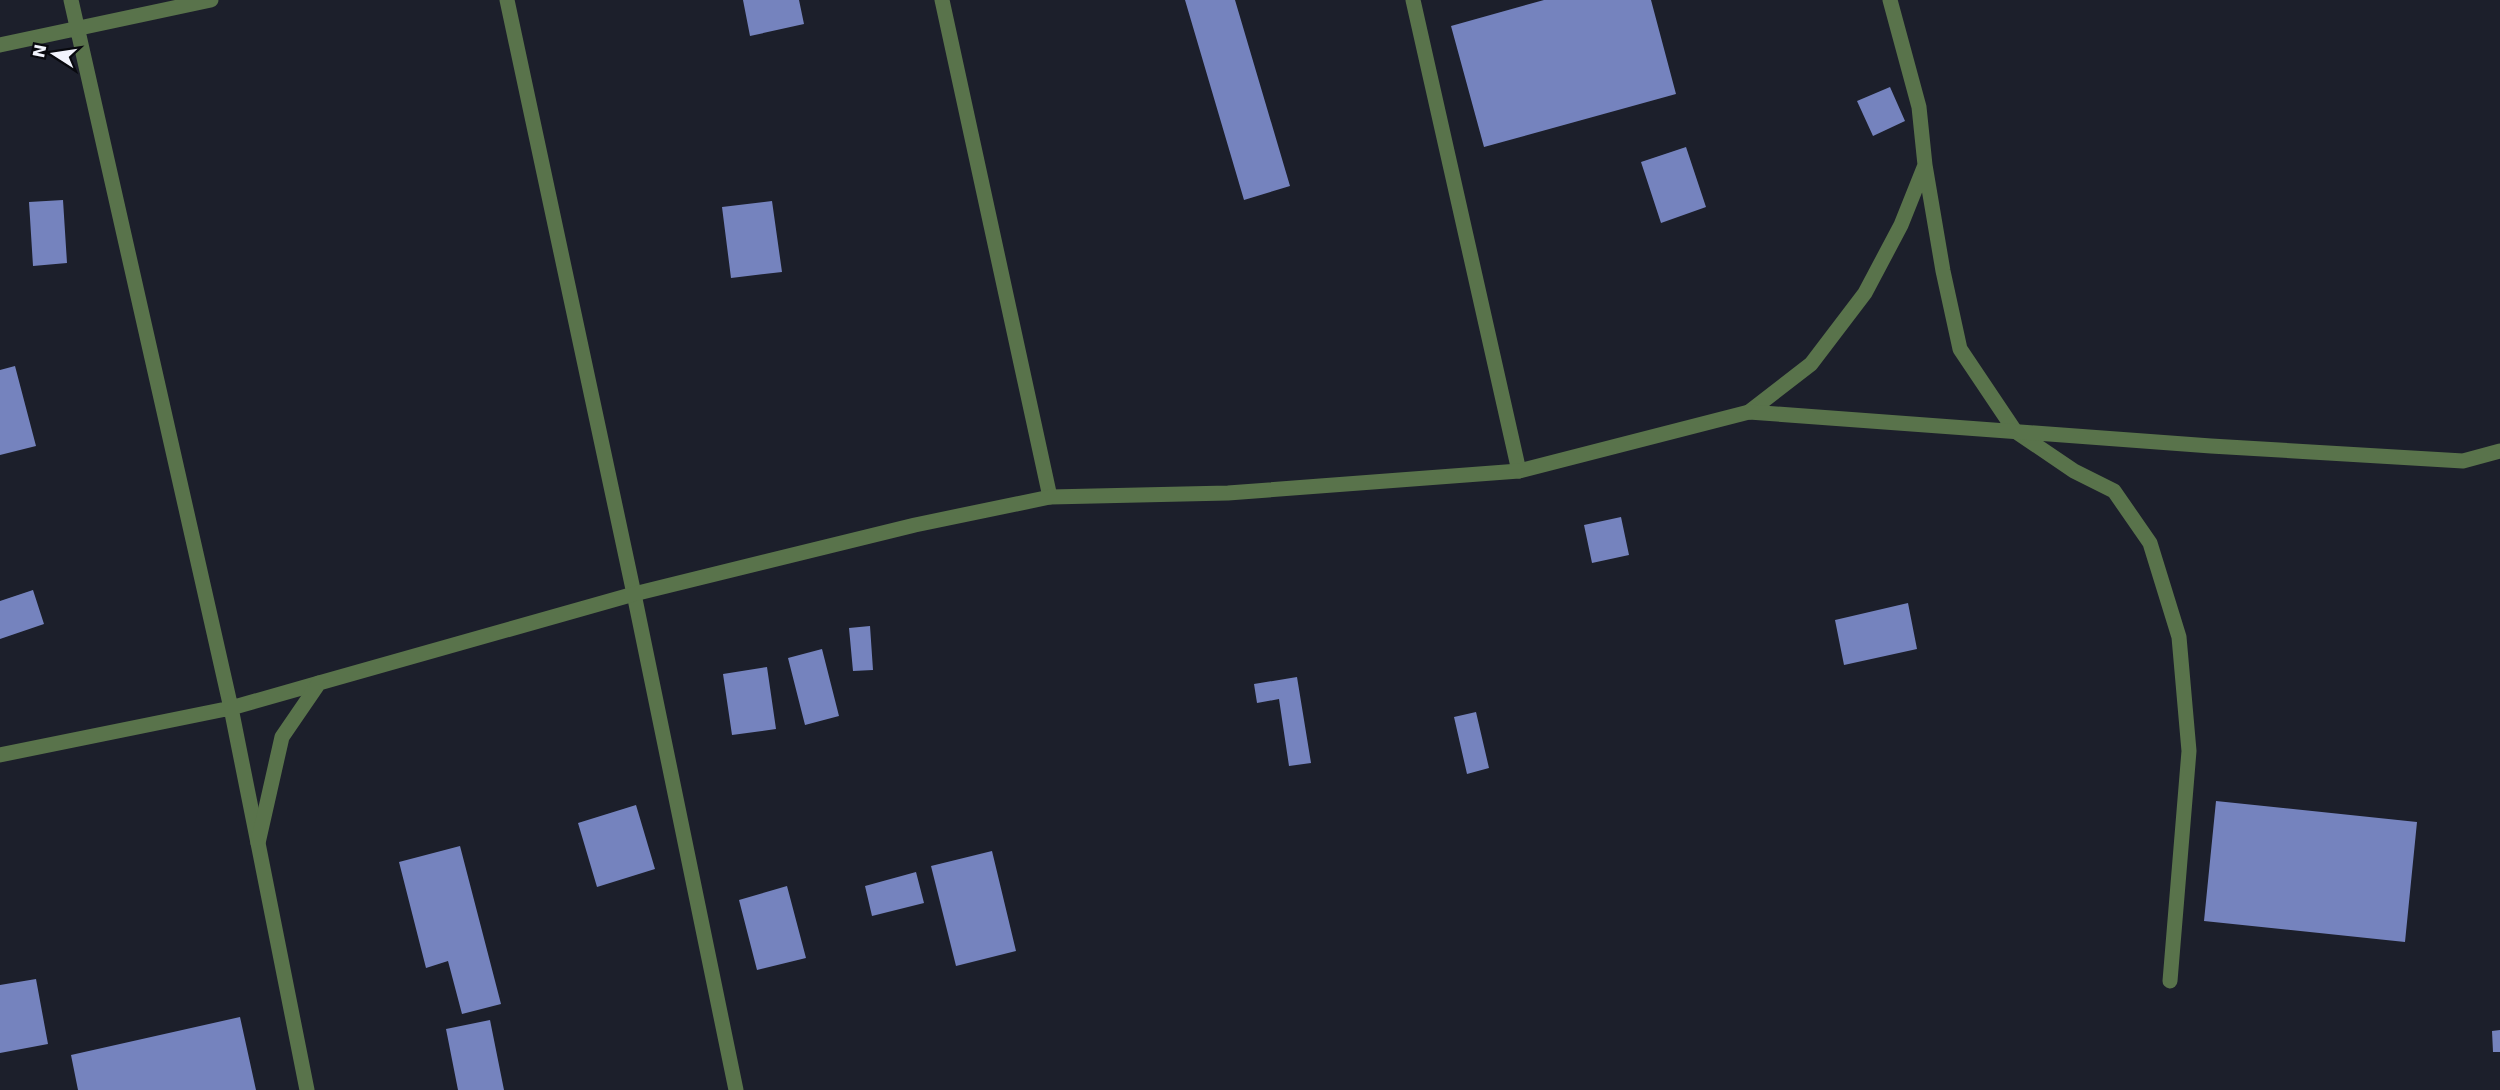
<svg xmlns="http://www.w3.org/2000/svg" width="2500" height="1090" font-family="'DejaVu Sans',sans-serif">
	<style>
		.building { fill: #7583be }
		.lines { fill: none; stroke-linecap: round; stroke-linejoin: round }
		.minor { stroke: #59734b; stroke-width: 15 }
		.tertiary { stroke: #59734b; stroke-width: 15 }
	</style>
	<rect width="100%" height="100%" fill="#1c1f2b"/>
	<path class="building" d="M743 0H799L804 24 750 36Z
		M1185 0H1235L1290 186 1244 200Z
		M1544 0H1651L1676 94 1484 147 1451 26Z
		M1890 87 1905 121 1873 136 1857 101Z
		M1686 147 1706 207 1661 223 1641 162Z
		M63 200 67 263 33 266 29 202Z
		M772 201 782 272 731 278 722 207Z
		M15 366 36 446 0 455V370Z
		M1621 517 1629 555 1592 563 1584 525Z
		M33 590 44 624 0 639V601Z
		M1908 603 1917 649 1844 665 1835 620Z
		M870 626 873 670 853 671 849 628Z
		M822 649 839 716 805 725 788 658Z
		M767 667 776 729 732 735 723 674Z
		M1297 677 1311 763 1289 766 1279 699 1257 703 1254 684Z
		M1476 712 1489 768 1467 774 1454 717Z
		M2216 801 2417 822 2405 942 2204 921Z
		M636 805 655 869 597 887 578 823Z
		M460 846 501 1004 462 1014 448 961 426 968 399 862Z
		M992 851 1016 951 956 966 931 866Z
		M916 872 924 903 872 916 865 886Z
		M787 886 806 958 757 970 739 900Z
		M36 979 48 1044 0 1053V985Z
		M240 1017 256 1090H78L71 1055Z
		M490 1020 504 1090H458L446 1029Z
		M2500 1030V1052H2493L2492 1031Z"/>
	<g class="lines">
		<path class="minor" d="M71 0 231 708 258 843
			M507 0 634 594 736 1090
			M942 0 1050 497
			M1413 0 1519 471
			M0 45 211 0
			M1925 165 1943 271 1960 349 2015 431 2074 471 2114 491 2150 543 2179 637 2189 751 2170 981
			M1749 412 1811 364 1865 293 1901 225 1925 165 1919 107 1890 0
			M0 755 231 708 319 683"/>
		<path class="tertiary" d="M307 1090 258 843 282 737 319 683 634 594 915 525 1050 497 1228 493 1519 471 1749 412 2211 446 2463 461 2500 451"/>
	</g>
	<g transform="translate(54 54) rotate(282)" stroke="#08090e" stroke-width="4.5" paint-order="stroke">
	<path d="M0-4.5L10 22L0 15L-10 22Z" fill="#f2f4fd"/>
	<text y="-9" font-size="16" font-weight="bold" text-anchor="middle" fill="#f2f4fd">N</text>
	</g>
</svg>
